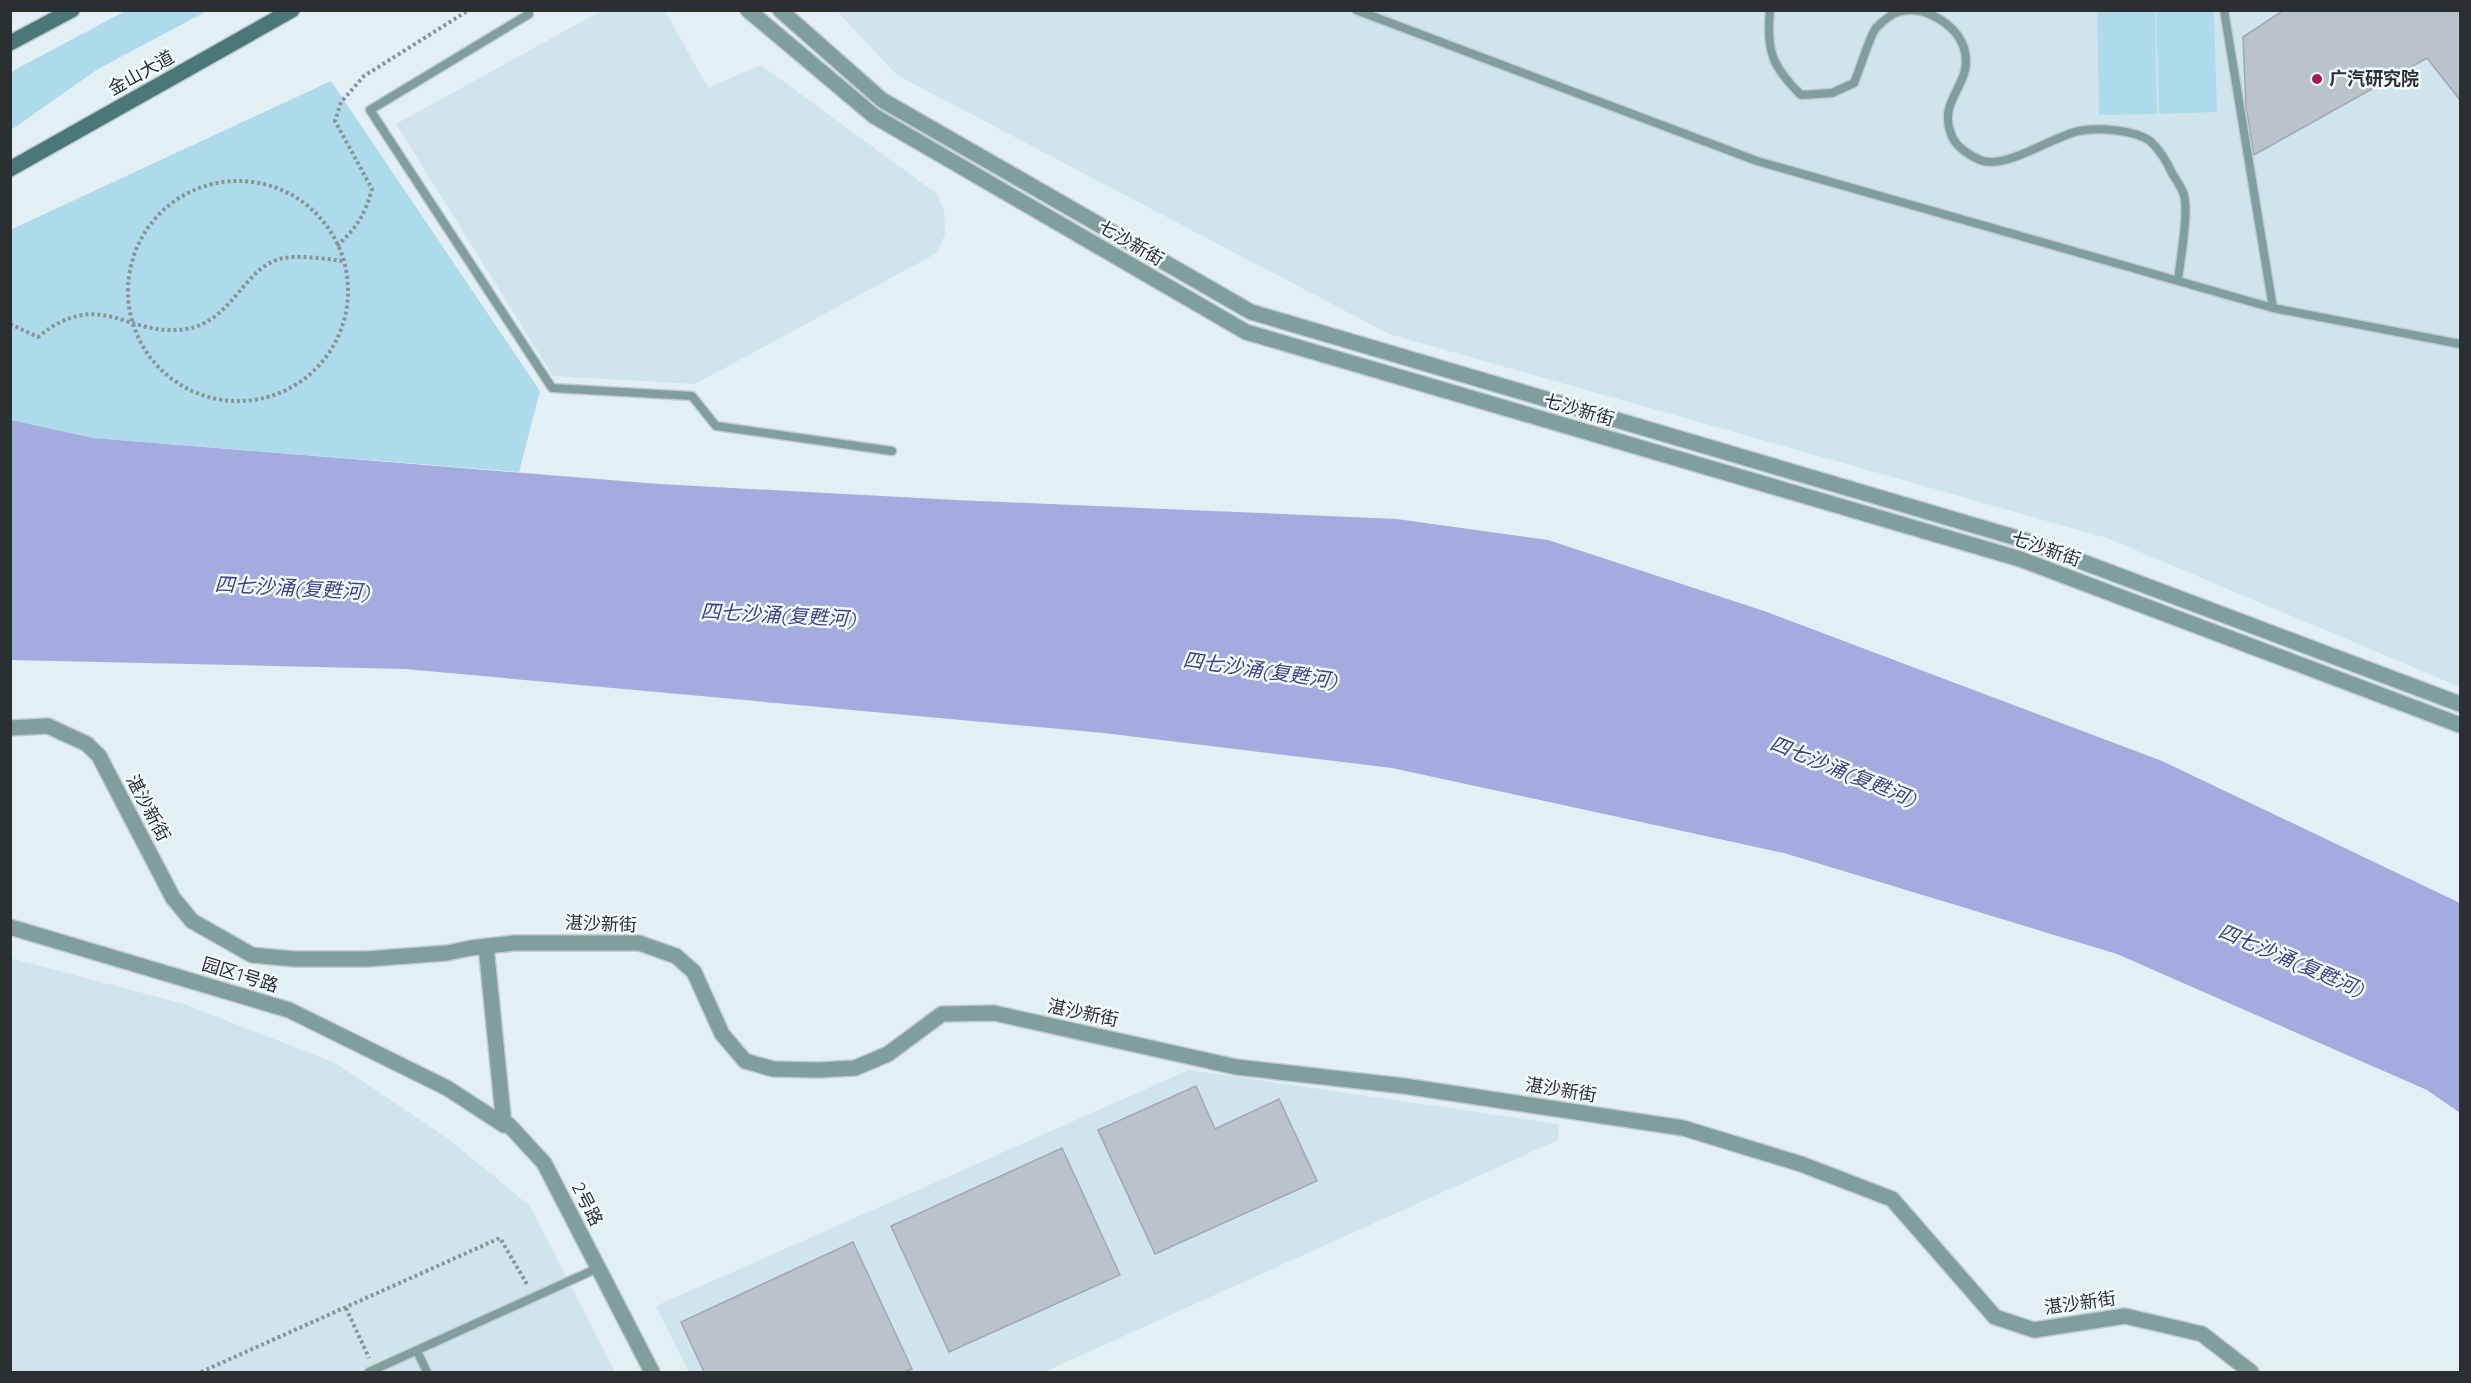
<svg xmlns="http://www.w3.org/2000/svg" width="2471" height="1383" font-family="Quicksand,'Noto Sans SC',sans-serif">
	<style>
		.built { fill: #d0e4ec }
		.green { fill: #aedbeb }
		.water { fill: #a4abdf }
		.building { fill: #bac2cb; stroke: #a0a8b0; stroke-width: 1.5 }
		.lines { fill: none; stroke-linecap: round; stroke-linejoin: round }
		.service-casing { stroke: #c1ccd1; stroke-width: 11 }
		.minor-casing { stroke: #c1ccd1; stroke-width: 18 }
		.tertiary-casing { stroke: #c1ccd1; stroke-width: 18 }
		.secondary-casing { stroke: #c1ccd1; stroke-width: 18 }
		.path { stroke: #8a9397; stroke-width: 4; stroke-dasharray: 3 3; stroke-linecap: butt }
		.service { stroke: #7f9e9d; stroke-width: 8 }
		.minor { stroke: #7f9e9d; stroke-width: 15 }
		.tertiary { stroke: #7f9e9d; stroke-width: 15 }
		.secondary { stroke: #497877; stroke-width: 15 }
		.poi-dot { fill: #a81854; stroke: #f4fbfe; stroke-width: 2 }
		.labels { text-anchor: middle; stroke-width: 5; stroke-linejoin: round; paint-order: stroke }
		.street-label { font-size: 18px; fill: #2a2f31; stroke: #f4fbfe }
		.poi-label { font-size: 18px; font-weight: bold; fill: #2a2f31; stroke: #f4fbfe; text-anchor: start }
		.water-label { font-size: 20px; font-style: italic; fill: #3e4181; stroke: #f4fbfe }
	</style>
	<rect width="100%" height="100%" fill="#e2eff4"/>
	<path class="built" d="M601 11H665L708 88 761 65 937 194 944 211 945 234 937 253 695 384 553 376 396 124Z
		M837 11H2460V687L2107 538 1389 334 897 75Z
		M10 958 184 1004 335 1063 447 1138 530 1206 615 1372H11Z
		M1189 1070 1559 1124 1558 1140 1044 1372H689L656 1306Z"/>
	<path class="green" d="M127 10 207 11 98 69 11 130V72Z
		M2097 11H2155L2157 114 2099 115Z
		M2156 11H2214L2217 112 2159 114Z
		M331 81 540 391 519 472 93 438 11 420 10 230Z"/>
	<path class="water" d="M11 420 93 438 659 484 956 500 1397 519 1548 540 1767 612 2162 761 2460 903V1113L2427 1090 2117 954 1784 853 1392 768 1104 733 405 669 11 660Z"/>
	<path class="building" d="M2284 10H2460V100L2427 58 2254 155 2246 107 2243 37Z
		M1196 1086 1215 1129 1279 1099 1317 1181 1155 1254 1098 1130Z
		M1062 1148 1120 1275 949 1352 891 1226Z
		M853 1242 912 1369 904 1372H704L681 1322Z"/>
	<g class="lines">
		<defs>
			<path id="service" d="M527 10 529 14 370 110 552 388 692 396 716 426 892 451
				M1356 10 1757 161 2273 308 2460 344
				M1770 10C1766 50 1772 67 1801 95L1832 93 1854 83C1859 72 1870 35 1876 28 1881 23 1891 14 1898 12 1923 4 1956 24 1964 48 1975 84 1937 98 1951 134 1955 146 1969 155 1980 160 2004 171 2055 135 2079 131 2097 127 2135 130 2150 141 2159 149 2168 164 2173 175 2177 181 2182 188 2184 195 2189 214 2180 260 2178 281
				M2224 10 2273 308
				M417 1351 427 1372
				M369 1372 598 1268"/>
			<path id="minor" d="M10 728 48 726 87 744 99 756 173 898 192 921 252 955 294 959H367L447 953 471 948 514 943H639L676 956 694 972 722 1034 745 1061 773 1069 819 1070 855 1068 888 1054 942 1014 994 1013 1236 1067 1404 1086 1683 1128 1801 1164 1892 1199 1995 1317 2034 1330 2125 1316 2202 1334 2251 1372
				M486 946 504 1125"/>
			<path id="tertiary" d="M748 10 874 116 1246 332 2020 559 2460 725
				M780 10 882 100 1251 312 2027 541 2460 704
				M10 927 289 1010 447 1088 504 1125H509L544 1163 652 1372"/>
			<path id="secondary" d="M10 43 72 10
				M10 169 292 10"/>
		</defs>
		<use href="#service" class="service-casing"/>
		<use href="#minor" class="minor-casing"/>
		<use href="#tertiary" class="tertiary-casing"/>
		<use href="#secondary" class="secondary-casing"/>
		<path class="path" d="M128 291a110 110 0 1 1 220 0a110 110 0 1 1-220 0Z
			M337 246C357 227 365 215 372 189L335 121 341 102 364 76 469 10
			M10 324 38 337C101 286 126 338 186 329 233 322 245 264 284 258 303 255 325 259 344 261
			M346 1308 369 1358
			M201 1372 500 1238 528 1286"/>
		<use href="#service" class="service"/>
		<use href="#minor" class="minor"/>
		<use href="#tertiary" class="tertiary"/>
		<use href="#secondary" class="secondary"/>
	</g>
	<circle class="poi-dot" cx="2317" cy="79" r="6"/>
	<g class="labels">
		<g class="street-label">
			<text transform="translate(141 73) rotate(-29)" y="6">金山大道</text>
			<text transform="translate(1131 243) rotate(30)" y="6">七沙新街</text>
			<text transform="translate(1579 410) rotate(16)" y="6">七沙新街</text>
			<text transform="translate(2046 549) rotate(19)" y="6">七沙新街</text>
			<text transform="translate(148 808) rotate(62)" y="6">湛沙新街</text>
			<text transform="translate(601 924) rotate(2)" y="6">湛沙新街</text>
			<text transform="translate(240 975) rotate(17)" y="6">园区1号路</text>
			<text transform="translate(1083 1013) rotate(12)" y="6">湛沙新街</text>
			<text transform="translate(1561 1090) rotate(9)" y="6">湛沙新街</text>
			<text transform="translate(587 1204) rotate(63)" y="6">2号路</text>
			<text transform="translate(2080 1303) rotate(-8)" y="6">湛沙新街</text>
		</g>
		<g class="poi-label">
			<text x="2329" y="85">广汽研究院</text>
		</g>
		<g class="water-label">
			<text transform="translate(292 588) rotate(3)" y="7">四七沙涌(复甦河)</text>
			<text transform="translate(778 615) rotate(3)" y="7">四七沙涌(复甦河)</text>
			<text transform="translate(1260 670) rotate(8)" y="7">四七沙涌(复甦河)</text>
			<text transform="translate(1843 771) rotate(22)" y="7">四七沙涌(复甦河)</text>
			<text transform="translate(2291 960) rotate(23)" y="7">四七沙涌(复甦河)</text>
		</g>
	</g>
	<rect width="2471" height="1383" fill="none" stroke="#2a2f31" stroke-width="24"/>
</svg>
